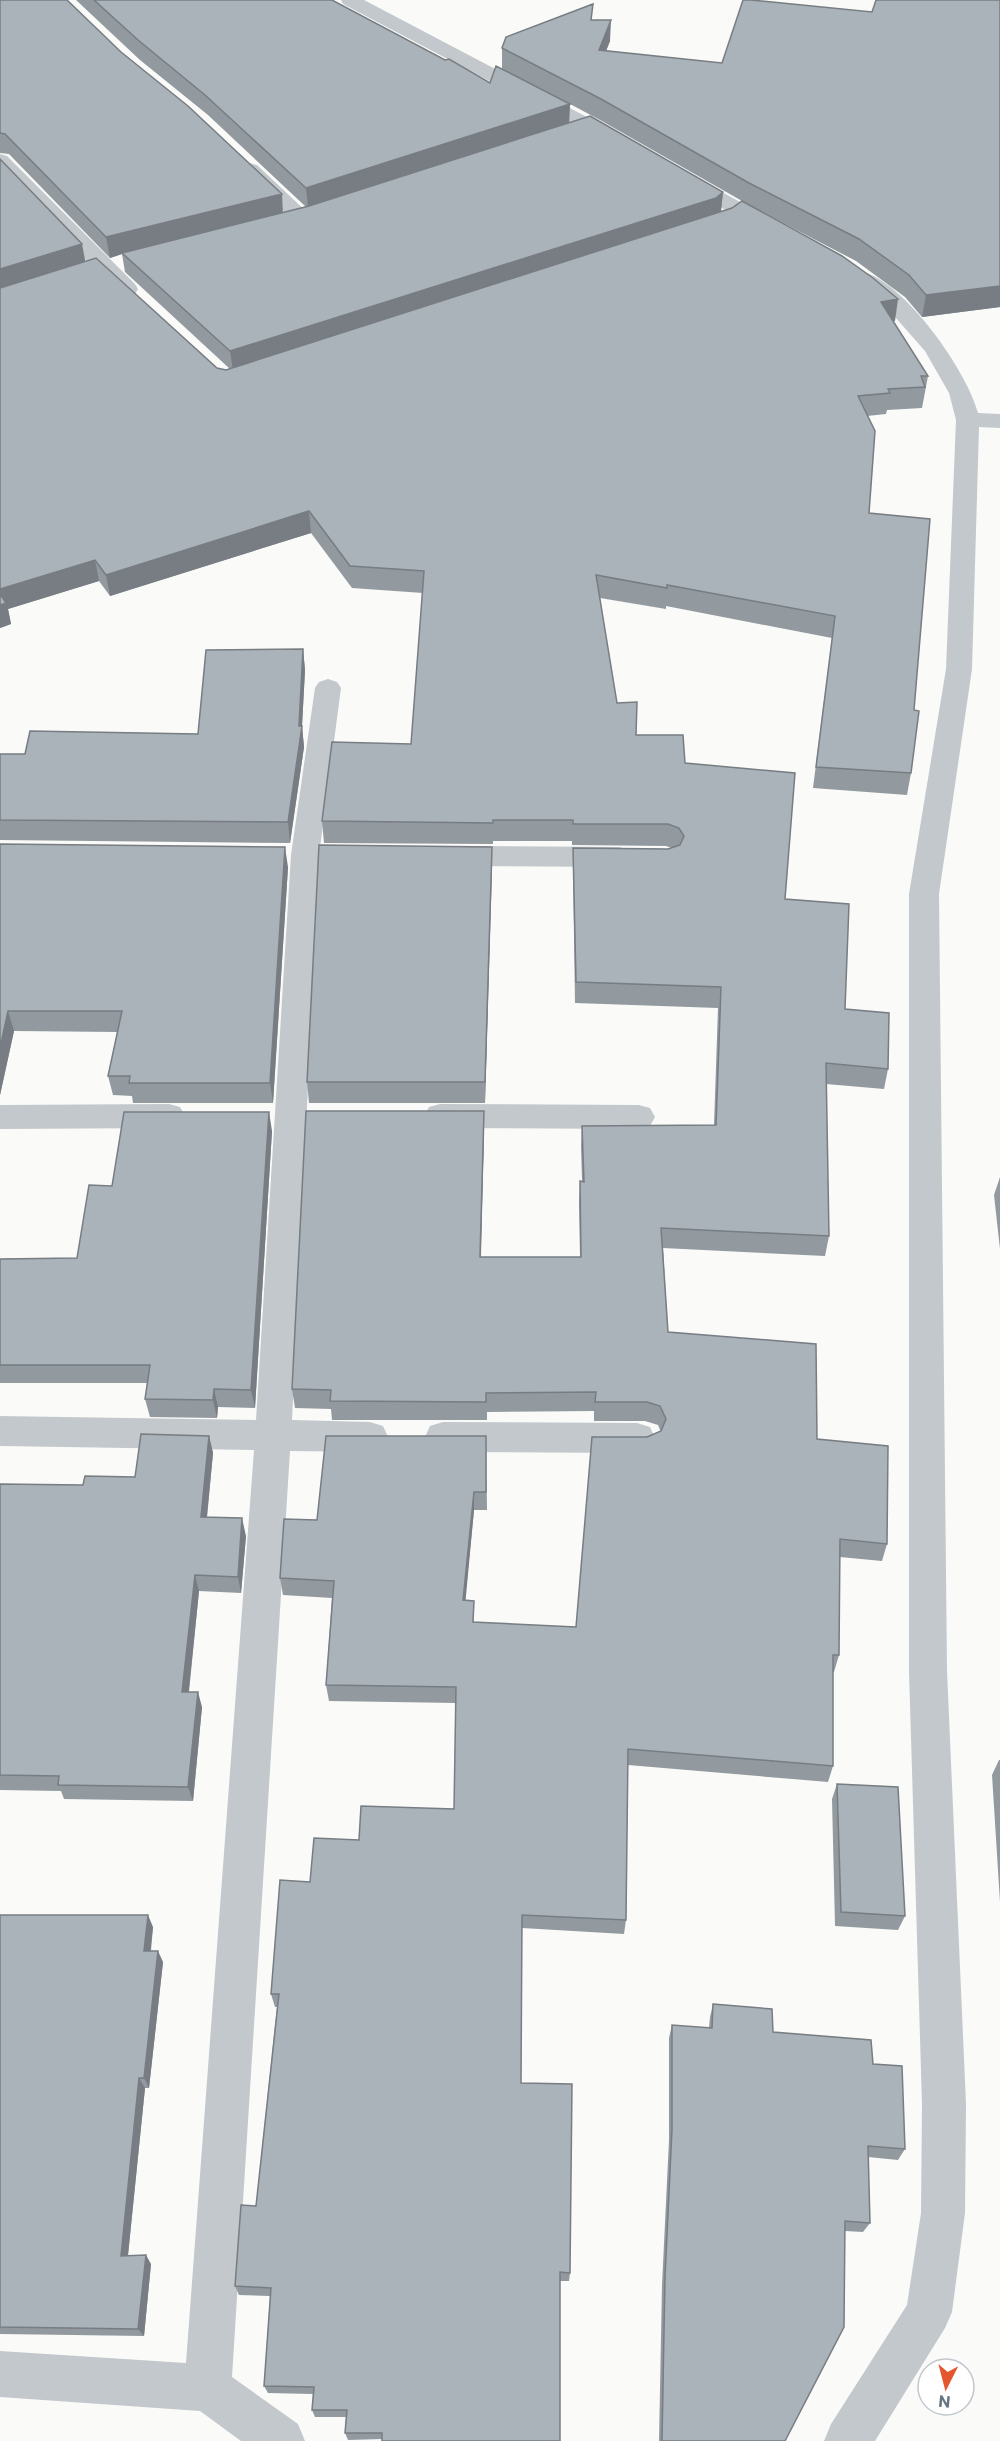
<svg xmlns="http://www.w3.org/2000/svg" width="1000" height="2441" font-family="Commissioner,sans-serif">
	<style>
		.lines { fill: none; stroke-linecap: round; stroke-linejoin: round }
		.minor { fill: #c3c8cc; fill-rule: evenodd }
		.wall { fill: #929a9f; fill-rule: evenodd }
		.shaded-wall { fill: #777d82 }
		.building { fill: #aab3b9; stroke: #777d82; stroke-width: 1.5 }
	</style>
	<rect width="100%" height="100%" fill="#fafaf8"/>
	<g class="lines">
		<path class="minor" d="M341 0H364L625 137 628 141 625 145H611L343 4Z
			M0 154 7 156 135 284 138 289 135 294 127 296 119 294 0 172Z
			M250 163 257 165 310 215 314 219 310 223 303 225 296 223 243 173 240 169 243 165Z
			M683 172 690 174 779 224 783 228 779 232 772 234 765 232 676 182 673 178 676 174Z
			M861 271C905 282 967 371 978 413L1000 414V428L979 427 972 669 939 894 947 1671 966 2104 965 2213 952 2312 945 2328 875 2441H824L831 2424 907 2305 921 2213 922 2104 909 1671V894L946 669 956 420 949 393 925 351 888 309 850 278 853 273Z
			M328 679 337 682 341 688 319 855 292 1420 370 1422 383 1426 388 1437 383 1448 370 1452 290 1451 232 2377 298 2424 305 2441H241L200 2411 0 2397V2351L186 2363 254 1450 0 1446V1416L256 1420 291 855 315 688 319 682Z
			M448 846 619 847 629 850 633 857 629 864 619 867 448 866 438 863 434 856 438 849Z
			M169 1104 180 1107 185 1116 180 1125 169 1128 0 1129V1105Z
			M440 1104 639 1105 650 1108 655 1117 650 1126 639 1129 440 1128 429 1125 424 1116 429 1107Z
			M443 1422 637 1423 650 1427 655 1438 650 1449 637 1453 443 1452 430 1448 425 1437 430 1426Z"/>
	</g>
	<path class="wall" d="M0 0 283 212 306 207 208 115 140 60 76 0H332L445 60 490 83 502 69V48L592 20 610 41 606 51 722 63 872 12 1000 0V307L922 317 905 297 856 261 760 211 895 321H893L928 376 922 408 887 410 886 414 867 416 869 513 914 710 911 773 907 795 813 788 832 638 666 606V609L600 598 617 703 636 735 685 763 785 899 845 1009 888 1069 884 1089 826 1084 829 1236 825 1256 663 1248 668 1332 817 1439 887 1544 882 1561 840 1557 839 1655 834 1672H833V1766L828 1782 628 1765 626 1920 624 1934 522 1928 521 2083 570 2273 569 2281H560L382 2439 348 2440 345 2433 346 2417H315L312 2410 313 2394 268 2393 264 2386 270 2296 239 2295 235 2286 256 2206 277 2007H275L271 1994 310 1882 359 1840 454 1809 456 1703 329 1701 326 1685 332 1598 283 1595 280 1578 317 1520 486 1436 487 1510H474L465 1600 474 1622 576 1627 647 1437 661 1432 658 1425 645 1421H594V1411L487 1412V1420H332L331 1409 295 1408 292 1389 484 1131 481 1257H580L579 1202 580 1181H582L581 1146 582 1126 714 1125 718 1008 575 1003 573 869V848L668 849 672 848 666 846 572 845V841H493V844L324 843 322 821 411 744 423 593 352 588 311 533 110 596 99 581 8 609 11 624 0 628 85 261 217 368 226 370 230 369 125 272 122 254 110 258 9 154 0 153ZM570 104 600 120 742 201 732 208 721 211 723 192 569 123Z
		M303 649 305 670 302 726 304 747 290 843 0 840V754H25L198 734Z
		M0 844 288 867 273 1103H133L132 1096 113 1095 108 1076 117 1032 14 1031 0 1095Z
		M492 847 485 1103H309L307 1082Z
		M272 1131 255 1408 218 1407 217 1418 150 1417 145 1399 147 1383H0V1385V1259L77 1258 112 1186Z
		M1000 1177V1249L994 1195Z
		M209 1436 213 1453 207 1518 246 1536 241 1593 199 1591 189 1692 202 1707 193 1801 64 1799 61 1791 0 1790V1484L83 1485 135 1477Z
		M999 1760H1000V1902L992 1775Z
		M837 1784 905 1916 898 1930 835 1926 832 1799Z
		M0 1915 153 1927 151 1951 163 1962 149 2088H145L128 2256 151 2264 144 2336 0 2334Z
		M713 2004 773 2032 873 2064 905 2149 898 2160 868 2157 870 2223 863 2232 845 2231 785 2441H659L662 2285 669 2140V2038L672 2025 709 2028 710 2017Z"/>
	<path class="shaded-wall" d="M611 20 610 41 598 71 599 50Z
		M570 104 569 124 308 208 306 188Z
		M723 192 721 211 233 370 230 351Z
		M282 194 283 215 122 253V254L110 258 106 237Z
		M82 244 86 265 0 292V269Z
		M1000 286V307L922 317 926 295Z
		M898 299 895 321 878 323 881 302Z
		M309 511 311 533 110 596 106 575Z
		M95 560 99 581 8 609 11 624 0 628V589Z
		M303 649 305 670 302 726 304 747 290 843 288 822 299 726Z
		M285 847 288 867 273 1103 270 1083Z
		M492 847V869L485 1103V1082Z
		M8 1011 14 1031 0 1095V1048Z
		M484 1111V1131L480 1276V1257Z
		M269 1112 272 1131 255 1408 251 1390Z
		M214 1389 218 1407 217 1418 213 1400Z
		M209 1436 213 1453 205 1535 201 1517Z
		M474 1492V1510L464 1617 463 1600Z
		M242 1518 246 1536 241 1593 238 1577Z
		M195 1575 199 1591 187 1707 182 1692Z
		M198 1692 202 1707 193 1801 188 1787Z
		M148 1915 153 1927 149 1962 144 1951Z
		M158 1951 163 1962 149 2088 144 2078Z
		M139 2078 145 2088 127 2264 121 2256Z
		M146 2255 151 2264 144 2336 138 2329Z"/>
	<path class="building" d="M0 0H67L121 52 188 106 282 194 106 237 5 134 0 133Z
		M94 0H332L445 60 449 59 490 83 496 66 570 104 306 188 205 95 138 40Z
		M743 0H751L872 12 876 0H1000V286L926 295 909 275 859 239 749 183 601 99 502 48 506 37 593 4 591 20H611L599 50 722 63Z
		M590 116 723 192 716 198 230 351 122 253 309 206Z
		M0 159 82 244 0 269Z
		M742 201 842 256 873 278 898 299 881 302 928 376H921L925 387 888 389 890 393 858 396 875 431 869 513 930 519 914 710 919 711 911 773 816 767 835 616 667 585V588L596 575 617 703 637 702 636 735H683L685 763 795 773 785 899 849 904 845 1009 889 1013 888 1069 826 1063 829 1236 661 1228 668 1332 816 1344 817 1439 888 1446 887 1544 840 1539 839 1655H833V1766L628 1749 626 1920 522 1915 521 2083 572 2084 570 2273 560 2272V2441H382V2433H345L347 2410H312L314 2387 264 2386 271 2288 235 2286 241 2205 256 2206 279 1994H271L280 1880 310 1882 314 1838 359 1840 361 1806 454 1809 456 1687 326 1685 334 1581 280 1578 284 1519 317 1520 326 1436H486V1492H474L463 1600 474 1601 473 1622 576 1627 592 1437H647L661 1431 666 1419 660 1406 647 1402H595L596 1392 486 1393V1402L330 1401 331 1390 292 1389 306 1111H484L480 1257H581L580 1181 584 1182 582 1126 716 1125 721 987 576 982 573 848 668 849 680 845 684 836 679 828 668 824H573V820H493V823L322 821 332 742 411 744 424 571 350 566 309 511 106 575 95 560 0 589V288L96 258 217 368 226 370 732 208Z
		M0 594 6 603 0 605Z
		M303 649 299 726H302L288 822 0 820V754H25L30 731 198 734 206 650Z
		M0 844 285 847 270 1083H129L130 1076H108L122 1011H8L0 1048Z
		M319 845 492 847 485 1082H307Z
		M124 1112H269L251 1390 214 1389 213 1400 145 1399 150 1365H0V1259L77 1258 89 1185 112 1186Z
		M141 1434 209 1436 201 1517 242 1518 238 1577 195 1575 182 1692H198L188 1787 58 1785 59 1776 0 1775V1484L83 1485 85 1476 135 1477Z
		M837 1784 898 1787 905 1916 841 1912Z
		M0 1915H148L144 1951H158L144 2078H139L121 2256 146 2255 138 2329 0 2327Z
		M713 2004 772 2009 773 2032 871 2040 873 2064 902 2066 905 2149 868 2146 870 2223 845 2221 844 2327 785 2441H662L665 2276 672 2129V2025L712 2028Z"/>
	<g transform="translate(946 2387) rotate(186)"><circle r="28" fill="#ffffff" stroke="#c1c8cd" stroke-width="1.5"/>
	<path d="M0-4.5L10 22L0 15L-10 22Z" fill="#e4572e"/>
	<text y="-9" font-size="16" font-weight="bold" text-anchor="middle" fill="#657683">N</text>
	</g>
</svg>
